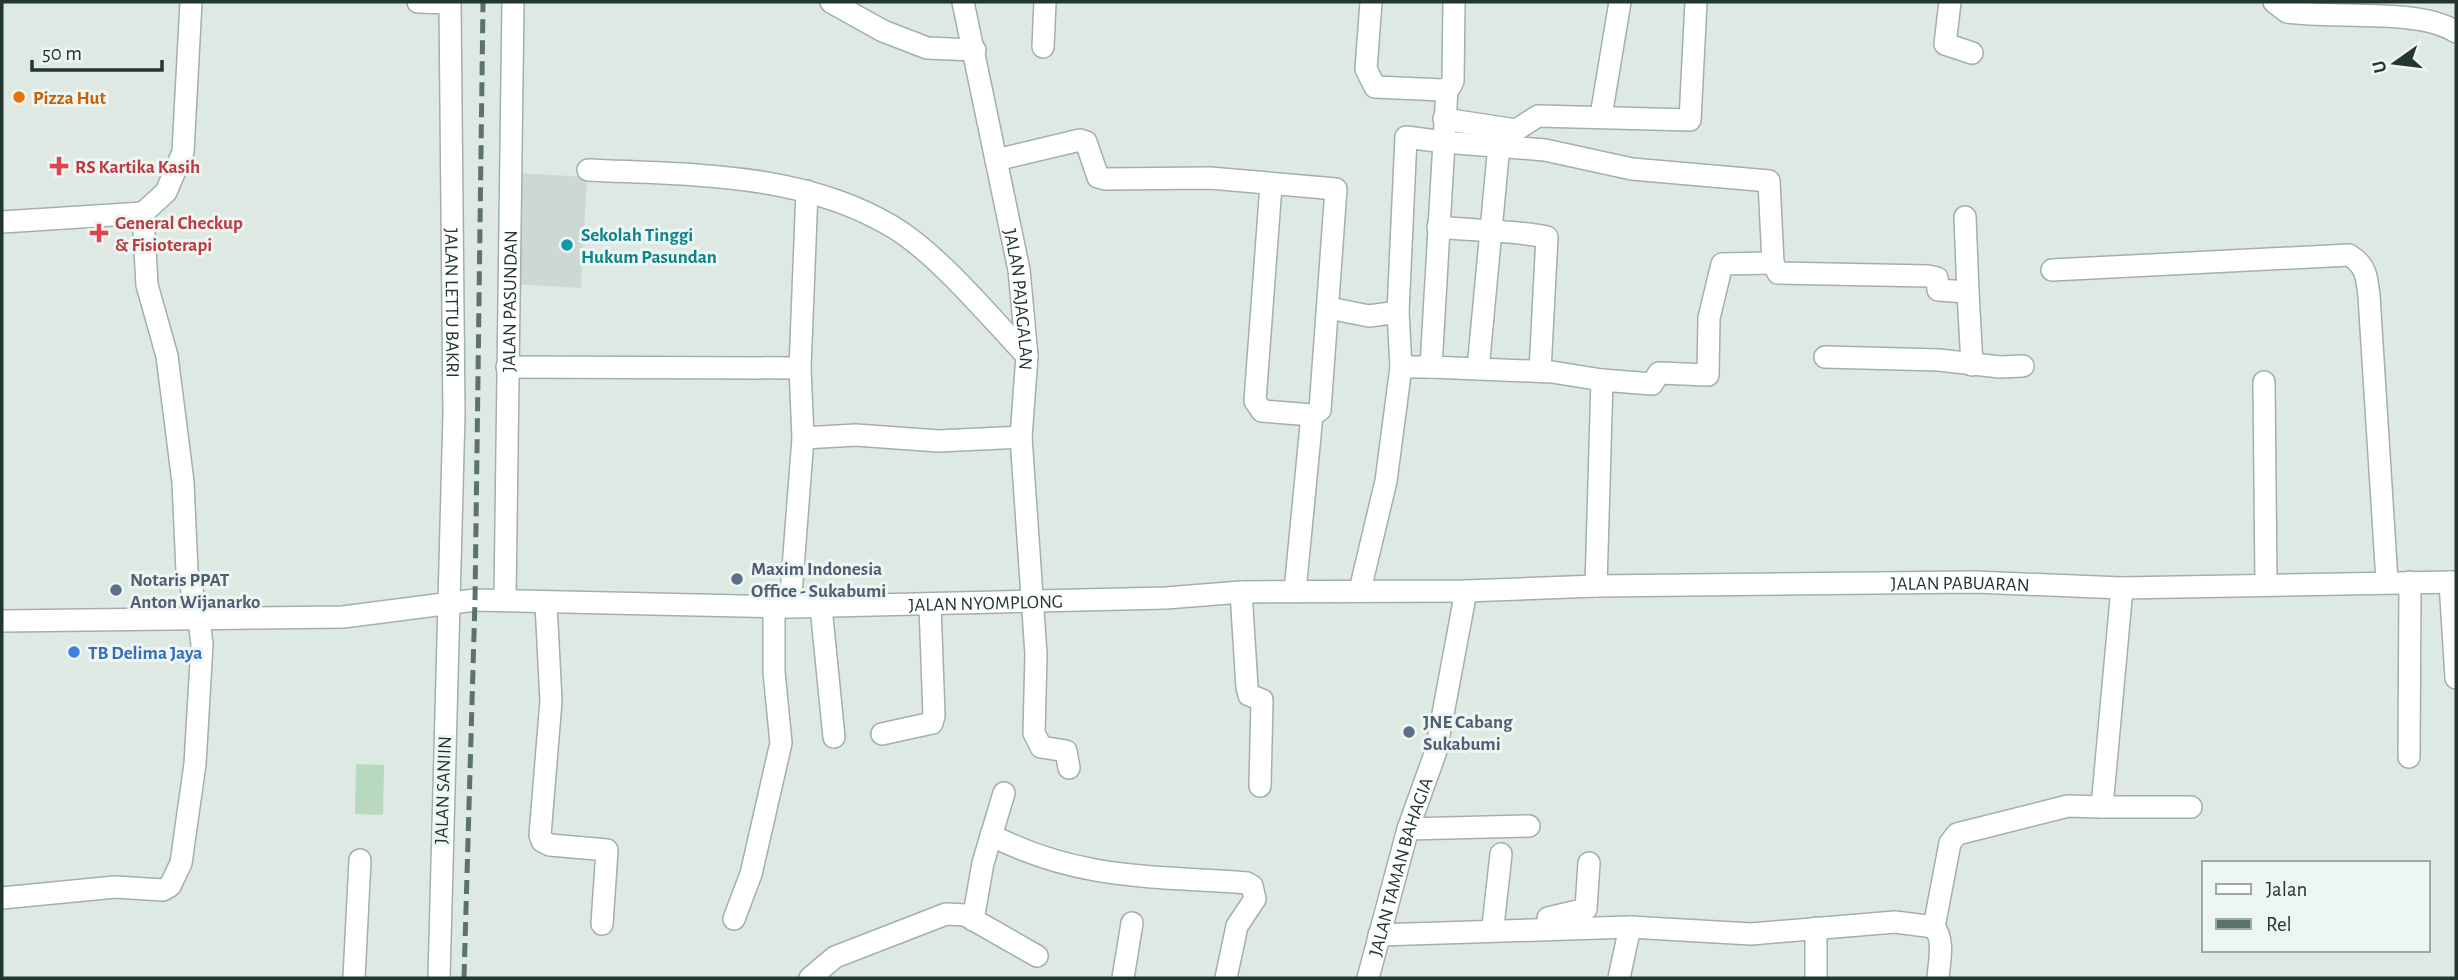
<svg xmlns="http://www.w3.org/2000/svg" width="2458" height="980" font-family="'Alegreya Sans',sans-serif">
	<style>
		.built { fill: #cdd8d2 }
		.garden { fill: #b8d9bf }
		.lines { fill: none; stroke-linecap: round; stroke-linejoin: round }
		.minor-casing { stroke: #a2b0aa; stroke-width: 24 }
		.minor { stroke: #fff; stroke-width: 21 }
		.rail { stroke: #5b736b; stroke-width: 5; stroke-dasharray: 14 7; stroke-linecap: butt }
		.food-dot { fill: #e8710a; stroke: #eef6f2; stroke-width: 2.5 }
		.health-dot { fill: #e0444e; stroke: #eef6f2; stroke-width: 2.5 }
		.culture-dot { fill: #0f9aa8; stroke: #eef6f2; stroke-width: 2.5 }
		.service-dot { fill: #5c6f8a; stroke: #eef6f2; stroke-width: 2.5 }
		.shop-dot { fill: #3f7fe0; stroke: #eef6f2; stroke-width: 2.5 }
		.labels { text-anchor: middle; stroke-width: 6; stroke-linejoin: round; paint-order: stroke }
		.food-label { font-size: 19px; font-weight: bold; fill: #c56008; stroke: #eef6f2; text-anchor: start }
		.health-label { font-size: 19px; font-weight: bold; fill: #be3a42; stroke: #eef6f2; text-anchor: start }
		.culture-label { font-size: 19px; font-weight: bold; fill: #0d838f; stroke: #eef6f2; text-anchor: start }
		.street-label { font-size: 19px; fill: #213730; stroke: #eef6f2 }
		.service-label { font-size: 19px; font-weight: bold; fill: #4e5e75; stroke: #eef6f2; text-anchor: start }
		.shop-label { font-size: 19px; font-weight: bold; fill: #366cbe; stroke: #eef6f2; text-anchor: start }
	</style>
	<rect width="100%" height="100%" fill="#dee9e3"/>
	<path class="built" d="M518 173 587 177 581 288 512 284Z"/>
	<path class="garden" d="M356 764 384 765 383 815 355 814Z"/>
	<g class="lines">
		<defs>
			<g id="minor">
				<path id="s1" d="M418 2 450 3 454 414 439 978"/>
				<path d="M831 2 883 31 927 48 975 50"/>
				<path id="s2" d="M963 2 1019 270 1027 356 1021 437 1036 654 1034 733 1041 747 1066 751 1069 768"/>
				<path d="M1371 2 1366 69 1375 87 1443 90 1450 87 1453 81 1454 2"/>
				<path d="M1950 2 1945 44 1972 53"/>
				<path d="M2274 2 2287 12C2333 19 2420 8 2456 32"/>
				<path d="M1043 47 1045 2"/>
				<path d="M1447 88 1444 142 1545 150 1632 169 1769 181 1773 263 1722 264 1709 318 1708 375 1659 373 1652 384 1602 380 1596 586"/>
				<path d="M1601 116 1620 2"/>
				<path d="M1444 119 1516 130 1538 116 1690 120 1696 2"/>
				<path d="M996 160 1080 140 1086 142 1098 177 1105 179 1210 178 1336 189 1320 410 1312 415 1262 411 1255 401 1271 185"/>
				<path d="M588 170C691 175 802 172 893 227 938 254 990 317 1027 356"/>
				<path d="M1965 217 1968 292"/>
				<path d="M2 222 143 213 166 192 183 152 191 2"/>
				<path d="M1438 227C1475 231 1512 230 1547 237L1540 371"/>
				<path d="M1773 263 1778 273 1928 276 1937 278 1938 290 1968 292 1972 365"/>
				<path d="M2052 270 2349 255C2366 265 2367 277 2369 296L2387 581"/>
				<path d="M1329 308 1369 316 1398 312 1406 137 1444 142 1431 367 1552 372 1602 380"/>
				<path d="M1398 312 1401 367"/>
				<path d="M1825 357 1939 360 2000 367 2023 366"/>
				<path d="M507 367 800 368"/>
				<path d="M1478 369 1499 145"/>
				<path d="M2264 382 2266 583"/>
				<path d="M803 438 856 435 938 441 1021 437"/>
				<path d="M2450 582 2456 678"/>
				<path d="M1360 590 1386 481 1401 367H1431"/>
				<path d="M1295 591 1312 415"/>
				<path d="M1241 592 1247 687 1249 695 1262 700 1260 786"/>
				<path id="s3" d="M505 600 513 2"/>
				<path d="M546 604 551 701 540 835 542 841 550 845 607 850 602 924"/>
				<path d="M790 607 803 438 800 368 807 191"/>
				<path d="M821 607 834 737"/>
				<path id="s4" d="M2 621 343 617 475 600 790 607 1166 598 1241 592 1466 591 1596 586 1975 582 2122 588 2456 582"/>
				<path d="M882 734 932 723 934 716 930 605"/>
				<path d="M2409 757 2410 582"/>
				<path d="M2102 807H2191"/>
				<path d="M1408 829 1529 826"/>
				<path d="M991 835C1078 880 1152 876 1247 883L1252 886 1255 899 1237 926 1226 978"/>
				<path d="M2 898 115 887 163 890 170 886 181 863 195 764 202 645 199 618 187 571 183 482 167 356 147 285 143 213"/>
				<path d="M1548 918 1586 909 1589 863"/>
				<path d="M734 919 751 874 781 743 774 672V607"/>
				<path d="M973 920 983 863 1004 793"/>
				<path d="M1493 926 1501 854"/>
				<path d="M1934 927C1945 940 1939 962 1938 978"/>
				<path d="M1816 928V978"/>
				<path d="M1379 935 1630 927 1751 934 1895 922 1934 927 1950 843 1957 834 2068 806 2102 807 2122 588"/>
				<path d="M354 978 360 860"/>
				<path d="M810 978 835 957 946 914 965 915 1037 956"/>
				<path d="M1123 978 1132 923"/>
				<path id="s5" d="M1368 978 1408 829 1436 751 1466 591"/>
				<path d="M1619 978 1630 927"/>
			</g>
		</defs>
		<use href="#minor" class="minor-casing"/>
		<use href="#minor" class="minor"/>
		<path class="rail" d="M464 978 475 600 483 2"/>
	</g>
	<circle class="food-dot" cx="19" cy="97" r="7"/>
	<g class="health-dot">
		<path d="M55.5 155.5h7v7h7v7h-7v7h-7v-7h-7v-7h7z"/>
		<path d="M95.5 222.5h7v7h7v7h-7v7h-7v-7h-7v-7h7z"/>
	</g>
	<circle class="culture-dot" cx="567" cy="245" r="7"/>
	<g class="service-dot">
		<circle cx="737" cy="579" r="7"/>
		<circle cx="116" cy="590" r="7"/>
		<circle cx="1409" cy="732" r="7"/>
	</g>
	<circle class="shop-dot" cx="74" cy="652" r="7"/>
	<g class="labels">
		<g class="food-label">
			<text x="33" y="104">Pizza Hut</text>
		</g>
		<g class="health-label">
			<text x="75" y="173">RS Kartika Kasih</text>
			<text x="115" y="229">General Checkup<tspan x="115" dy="22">&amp; Fisioterapi</tspan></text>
		</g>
		<g class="culture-label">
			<text x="581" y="241">Sekolah Tinggi<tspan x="581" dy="22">Hukum Pasundan</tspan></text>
		</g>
		<g class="street-label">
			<text dy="7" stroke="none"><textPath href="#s2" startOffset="303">JALAN PAJAGALAN</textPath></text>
			<text dy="7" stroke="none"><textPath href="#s3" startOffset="299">JALAN PASUNDAN</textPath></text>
			<text dy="7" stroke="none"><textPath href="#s1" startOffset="332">JALAN LETTU BAKRI</textPath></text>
			<text dy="7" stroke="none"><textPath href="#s4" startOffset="1960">JALAN PABUARAN</textPath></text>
			<text dy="7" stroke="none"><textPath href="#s4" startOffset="985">JALAN NYOMPLONG</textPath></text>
			<text transform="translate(442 790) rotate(-88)" y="7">JALAN SANIIN</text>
			<text dy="7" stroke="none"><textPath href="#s5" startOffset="116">JALAN TAMAN BAHAGIA</textPath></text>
		</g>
		<g class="service-label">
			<text x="751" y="575">Maxim Indonesia<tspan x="751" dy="22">Office - Sukabumi</tspan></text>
			<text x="130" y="586">Notaris PPAT<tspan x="130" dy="22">Anton Wijanarko</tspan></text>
			<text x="1423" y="728">JNE Cabang<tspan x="1423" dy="22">Sukabumi</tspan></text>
		</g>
		<g class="shop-label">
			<text x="88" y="659">TB Delima Jaya</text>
		</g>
	</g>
	<rect width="2458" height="980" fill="none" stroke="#213730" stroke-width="7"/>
	<rect x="2202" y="861" width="228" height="91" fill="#eef6f2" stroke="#9caaa4" stroke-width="2"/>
	<rect x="2216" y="884" width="35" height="10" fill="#ffffff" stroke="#9caaa4" stroke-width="2"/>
	<text x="2266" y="896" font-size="21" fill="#213730">Jalan</text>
	<rect x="2216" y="919" width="35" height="10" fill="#5b736b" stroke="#9caaa4" stroke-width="2"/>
	<text x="2266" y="931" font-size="21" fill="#213730">Rel</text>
	<g transform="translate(2395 63) rotate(256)" stroke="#eef6f2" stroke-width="5" paint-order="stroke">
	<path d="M0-5L12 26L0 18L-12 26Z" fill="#213730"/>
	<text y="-10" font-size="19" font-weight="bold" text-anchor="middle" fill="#213730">U</text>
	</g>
	<path d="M32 60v10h130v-10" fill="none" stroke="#213730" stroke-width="3.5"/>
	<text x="42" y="60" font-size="21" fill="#213730" stroke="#eef6f2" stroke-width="5" paint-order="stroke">50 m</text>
</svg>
